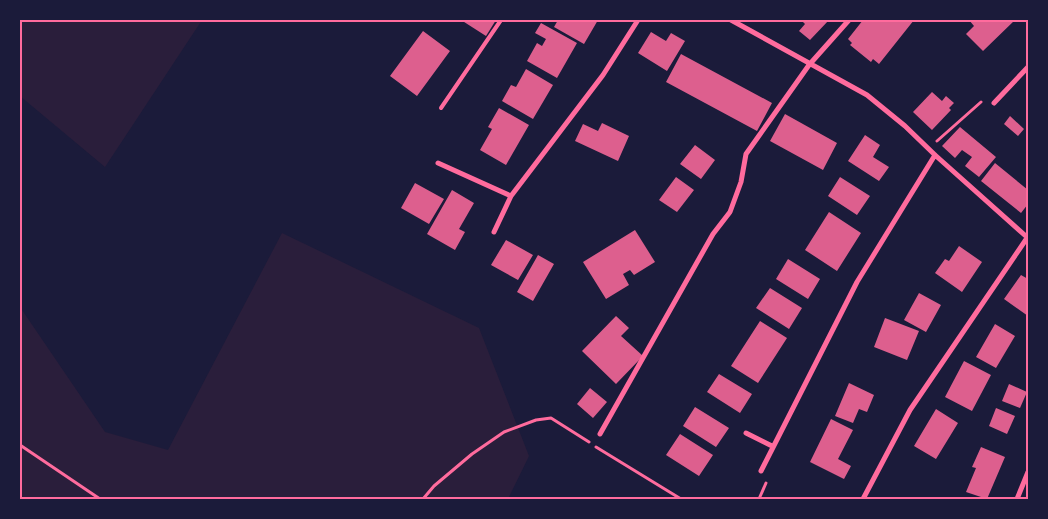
<svg xmlns="http://www.w3.org/2000/svg" width="1048" height="519" font-family="Roboto,sans-serif">
	<style>
		.green { fill: #2a1e3b }
		.building { fill: #dd5f8e }
		.lines { fill: none; stroke-linecap: round; stroke-linejoin: round }
		.path { stroke: #ff6b9d; stroke-width: 3 }
		.service { stroke: #ff6b9d; stroke-width: 4 }
		.minor { stroke: #ff6b9d; stroke-width: 5 }
		.neatline { fill: none; stroke: #ff6b9d; stroke-width: 2 }
	</style>
	<rect width="100%" height="100%" fill="#1b1b3a"/>
	<path class="green" d="M20 20H202L105 167 20 96Z
		M282 233 479 328 529 456 508 499H20V307L105 432 168 450Z"/>
	<path class="building" d="M461 20H496L486 36Z
		M558 20H598L584 44 554 27Z
		M801 20H829L810 40 799 31 805 24Z
		M863 20H914L879 64 873 59 871 62 850 45 852 43 848 39Z
		M969 20H1015L983 51 966 34 974 26Z
		M541 23 577 43 557 78 527 61 537 43 542 46 546 39 535 33Z
		M423 31 450 51 417 96 390 76Z
		M651 32 666 41 671 33 685 41 667 71 638 53Z
		M681 54 772 103 757 131 666 82Z
		M526 69 553 85 533 119 502 101 511 85 516 87Z
		M932 92 942 101 946 96 954 103 949 108 951 110 932 130 913 112Z
		M499 108 529 125 506 165 480 150 492 129 488 127Z
		M785 114 837 143 823 170 770 141Z
		M1010 116 1024 129 1018 136 1004 124Z
		M602 123 629 136 618 161 575 141 583 124 598 131Z
		M960 127 996 157 979 177 965 166 972 157 962 150 955 158 942 146Z
		M865 135 880 145 873 157 889 167 879 181 848 161Z
		M695 145 715 160 701 179 680 164Z
		M995 163 1028 190V204L1021 213 981 181Z
		M676 177 694 190 677 212 659 200Z
		M840 177 870 196 857 215 828 196Z
		M415 183 444 199 429 224 401 208Z
		M452 190 474 203 459 229 465 232 455 250 427 234Z
		M829 212 861 233 837 271 805 250Z
		M635 230 655 262 634 275 630 270 623 274 629 285 606 299 583 262Z
		M506 240 533 255 518 280 491 265Z
		M959 246 982 262 962 292 935 273 945 259 949 261Z
		M538 255 554 264 533 301 517 292Z
		M788 259 820 279 808 299 776 279Z
		M1021 275 1028 279V316L1004 299Z
		M770 288 802 308 789 329 756 308Z
		M919 293 941 305 926 332 904 320Z
		M616 316 629 328 621 336 643 356 616 384 582 351Z
		M885 318 919 331 907 360 874 347Z
		M760 321 787 338 758 383 731 366Z
		M995 324 1015 336 996 368 976 357Z
		M964 361 991 375 972 411 945 397Z
		M719 374 752 394 740 413 707 392Z
		M849 383 874 395 867 412 859 409 853 423 835 416Z
		M1009 384 1027 392 1020 408 1002 401Z
		M590 388 607 402 593 418 577 404Z
		M695 407 729 428 716 447 683 426Z
		M996 408 1015 416 1007 434 989 426Z
		M936 409 958 423 936 459 914 446Z
		M831 419 853 430 838 459 851 466 844 479 810 462Z
		M680 434 713 455 699 476 666 455Z
		M981 447 1005 457 987 499 966 492 976 468 972 467Z"/>
	<g class="lines">
		<path class="path" d="M937 141 981 102
			M20 445 100 499
			M596 447 681 499
			M423 499 434 486 472 454 504 432 536 420 551 418 589 442
			M759 499 766 483"/>
		<path class="service" d="M441 108 501 20"/>
		<path class="minor" d="M731 20 867 95 905 126 935 155 1028 238
			M994 103 1028 67
			M438 163 511 196
			M494 232 511 196 603 75 638 20
			M746 433 772 446
			M600 434 713 234 730 212 741 182 746 154 809 65 849 20
			M761 471 857 282 935 155
			M863 499 910 410 1027 238
			M1017 499 1028 472"/>
	</g>
	<rect width="1048" height="519" fill="none" stroke="#1b1b3a" stroke-width="42"/>
	<rect x="21" y="21" width="1006" height="477" class="neatline"/>
</svg>
